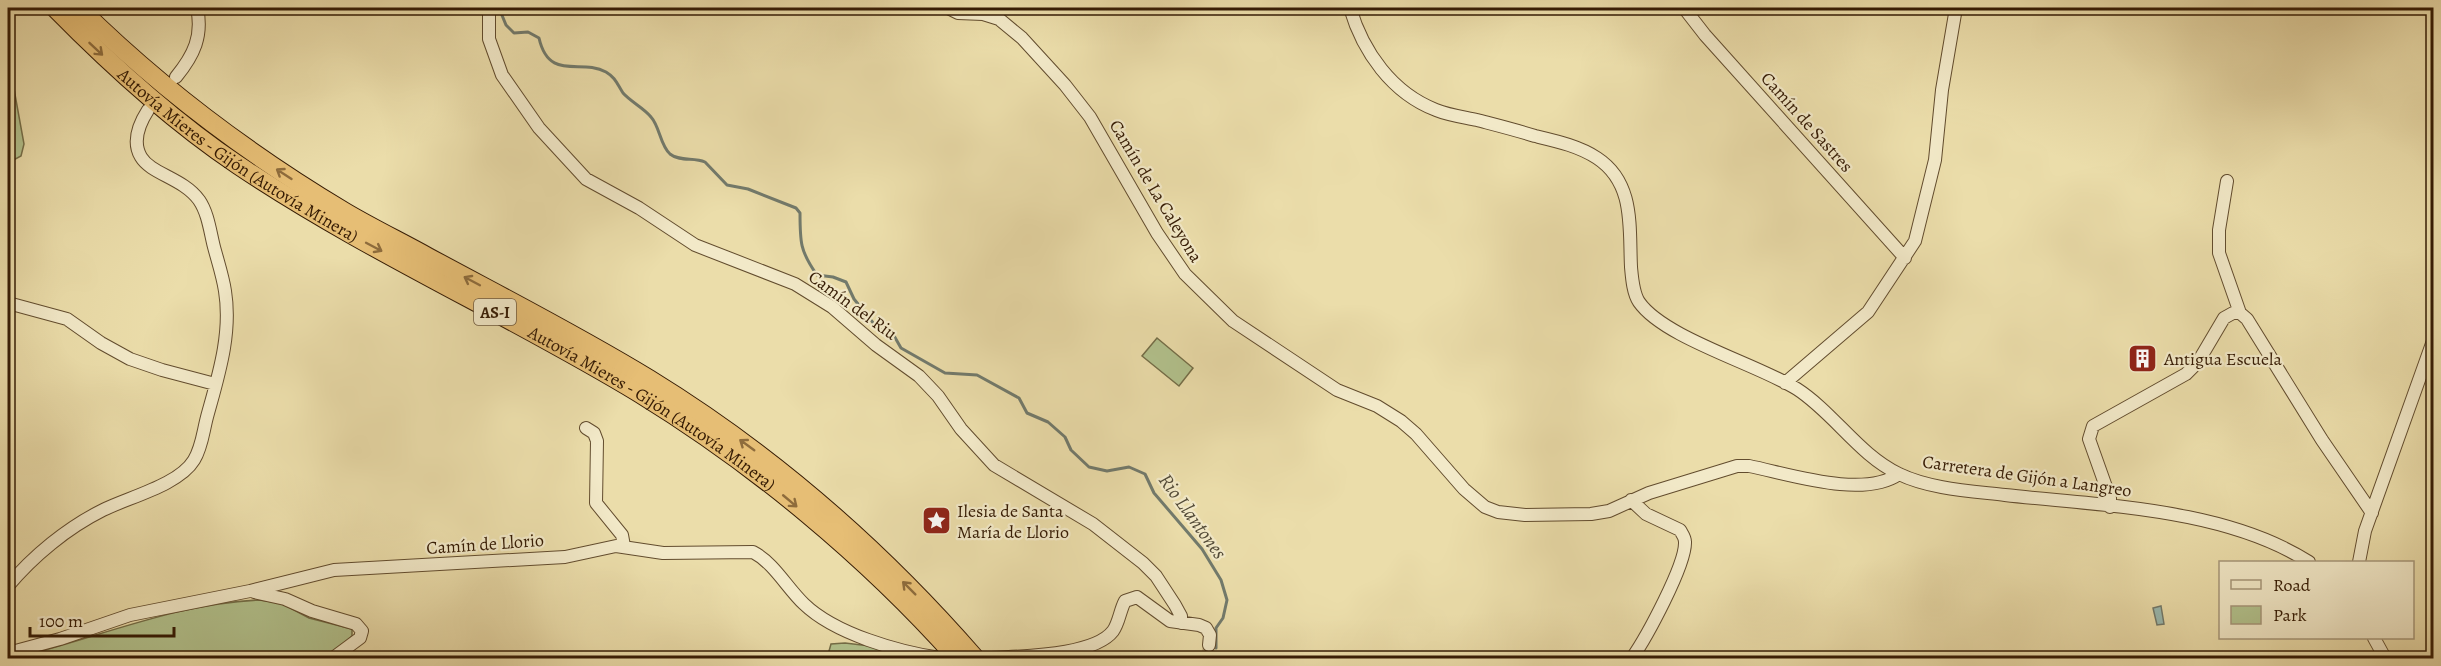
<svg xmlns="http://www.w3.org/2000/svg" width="2441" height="666" font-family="Alegreya,serif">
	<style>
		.green { fill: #b2c28d; stroke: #746e48; stroke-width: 1.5 }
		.water { fill: #9abab1; stroke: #727a6c; stroke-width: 1.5 }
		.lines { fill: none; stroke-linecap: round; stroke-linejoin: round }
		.stream { stroke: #727a6c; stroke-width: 3 }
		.minor-tunnel { stroke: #c7b689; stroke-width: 12; stroke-dasharray: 12 6; stroke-linecap: butt }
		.minor-casing { stroke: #624c2e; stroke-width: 14 }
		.highway-casing { stroke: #351b04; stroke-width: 20 }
		.minor { stroke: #f2e9c8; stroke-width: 12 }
		.highway { stroke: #e6be75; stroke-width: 18 }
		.oneway { stroke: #8e6c3c }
		.labels { text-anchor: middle; stroke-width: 4.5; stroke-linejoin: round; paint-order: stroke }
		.shield { fill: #f2e9c8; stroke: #6e593f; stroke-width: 1.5 }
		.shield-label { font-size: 16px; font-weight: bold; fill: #351b04 }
		.street-label { font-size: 18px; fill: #351b04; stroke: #f2e9c8 }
		.poi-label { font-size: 18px; fill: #351b04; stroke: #f2e9c8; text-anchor: start }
		.water-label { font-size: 20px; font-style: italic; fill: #534b38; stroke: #f2e9c8 }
	</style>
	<rect width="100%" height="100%" fill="#ebddaa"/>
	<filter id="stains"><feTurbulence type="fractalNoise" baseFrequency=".00333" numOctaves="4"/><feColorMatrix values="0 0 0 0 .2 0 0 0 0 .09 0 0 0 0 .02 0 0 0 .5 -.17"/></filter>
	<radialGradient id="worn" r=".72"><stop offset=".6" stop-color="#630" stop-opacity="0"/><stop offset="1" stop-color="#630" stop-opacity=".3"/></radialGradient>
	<path class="green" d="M8 85 14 89 24 144 21 156 8 163Z
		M1157 338 1193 368 1179 386 1142 356Z
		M259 600 281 603 309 618 352 629V636L326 658H15C94 639 177 603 259 600Z
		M845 643 870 646 908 658H827L831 644Z"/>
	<path class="water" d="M2161 606 2164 624 2157 625 2153 608Z"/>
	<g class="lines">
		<path class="stream" d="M499 8 506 25 514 33 528 32 539 38C549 82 581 58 606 72 616 78 617 84 623 93 631 102 644 108 651 117 660 127 660 145 670 154 680 162 694 157 705 162L727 185 748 189 796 208 800 213C800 242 800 251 817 275L833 277 846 282 854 299 878 329 893 334 901 348 945 373 977 375 1019 398 1027 413 1048 422 1065 437 1071 450 1089 467 1107 471 1129 467 1145 474 1154 493 1202 549 1221 580 1227 600 1223 618 1216 628V648"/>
		<path class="minor-tunnel" d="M1207 658 1209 645"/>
		<defs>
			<path id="minor" d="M489 8V39L502 75 539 128 586 179 639 208 695 245 795 284 832 307 876 345 919 376 938 396 961 429 994 465 1093 524 1143 563 1156 576 1175 605 1181 616V623
				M948 8 958 13 983 14 999 19 1022 38 1065 85 1090 117 1157 233 1185 274 1233 321 1337 390 1377 406 1401 421 1416 434 1464 489 1485 507 1498 512 1525 515 1591 514 1609 511 1649 493 1737 466H1749C1789 474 1863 499 1899 474
				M1350 8C1363 52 1392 93 1436 110 1448 115 1463 117 1477 120 1496 125 1516 130 1535 136 1556 141 1579 146 1597 158 1635 183 1629 227 1631 267 1632 278 1633 293 1639 302 1664 338 1757 364 1797 389 1834 413 1859 455 1899 474 1930 489 1971 491 2005 495 2103 506 2224 508 2309 562
				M1684 8 1705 35 1905 258
				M176 77C194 55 203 36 197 8
				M2227 181 2219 230V253L2240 313
				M8 303 67 319 101 343 130 359 162 370 215 384
				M1785 383 1868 312 1915 241 1935 160 1942 90 1956 8
				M586 428 594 433 597 441 596 503 622 535 624 546
				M1631 500 1646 514 1680 530C1682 534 1685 537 1685 542 1686 565 1646 638 1632 658
				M2110 507V498L2089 439 2093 426 2186 374 2198 362 2224 318 2233 313H2240L2247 319 2322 440 2372 513
				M2359 562 2365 531 2434 338
				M8 586C33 556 67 528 103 510 129 497 179 485 194 460 202 447 203 432 207 417 218 377 232 334 225 291 223 277 218 262 214 247 210 231 208 213 199 200 183 178 151 174 141 157 132 142 139 124 148 110
				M254 592 285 599 312 611 356 624 362 631 360 638 333 658
				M2374 638 2385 658
				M8 653 60 639 130 615 250 591 334 570 565 557 616 546 663 553 753 552C774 563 787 588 804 604 835 634 899 652 940 658
				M992 658C1021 656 1094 656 1113 631 1119 623 1120 610 1125 601L1137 597 1170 621 1199 625 1206 628 1210 635 1209 645"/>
			<g id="highway">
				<path id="s1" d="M55 8C111 65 171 120 238 165 366 251 507 313 639 393 756 465 866 556 957 658"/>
				<path d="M79 8C159 87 248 154 345 212 372 228 401 242 428 257 502 297 577 335 649 379 771 454 881 550 975 658"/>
			</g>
		</defs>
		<use href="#minor" class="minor-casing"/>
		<use href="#highway" class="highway-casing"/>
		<use href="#minor" class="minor"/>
		<use href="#highway" class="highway"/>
	</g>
	<defs><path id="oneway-shaft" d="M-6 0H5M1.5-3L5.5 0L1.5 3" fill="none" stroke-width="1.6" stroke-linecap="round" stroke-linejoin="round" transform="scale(1.5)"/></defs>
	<g class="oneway">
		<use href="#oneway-shaft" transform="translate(96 49) rotate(43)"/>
		<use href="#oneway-shaft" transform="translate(284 174) rotate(-147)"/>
		<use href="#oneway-shaft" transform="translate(374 247) rotate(28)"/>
		<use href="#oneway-shaft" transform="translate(472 281) rotate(-152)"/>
		<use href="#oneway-shaft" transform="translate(747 445) rotate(-144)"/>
		<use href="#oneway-shaft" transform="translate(790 501) rotate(40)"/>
		<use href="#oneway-shaft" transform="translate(909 588) rotate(-135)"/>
	</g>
	<defs>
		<symbol id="building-square" viewBox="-11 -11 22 22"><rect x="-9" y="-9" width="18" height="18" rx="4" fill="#8f2418" stroke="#f2e9c8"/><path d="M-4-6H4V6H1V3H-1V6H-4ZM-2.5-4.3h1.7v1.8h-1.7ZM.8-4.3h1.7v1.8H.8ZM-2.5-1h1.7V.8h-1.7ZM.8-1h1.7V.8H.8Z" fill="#fff"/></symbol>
		<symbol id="sight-square" viewBox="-11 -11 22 22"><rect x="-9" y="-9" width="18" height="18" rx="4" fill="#8f2418" stroke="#f2e9c8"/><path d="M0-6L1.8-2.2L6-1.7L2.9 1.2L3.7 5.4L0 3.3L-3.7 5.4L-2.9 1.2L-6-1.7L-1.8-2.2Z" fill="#fff"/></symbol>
	</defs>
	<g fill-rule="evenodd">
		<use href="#building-square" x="2126" y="342" width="33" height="33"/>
		<use href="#sight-square" x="920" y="504" width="33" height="33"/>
	</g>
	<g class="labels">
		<rect class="shield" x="474" y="299" width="42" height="26" rx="4.5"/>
		<g class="shield-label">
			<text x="495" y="318">AS-I</text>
		</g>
		<g class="street-label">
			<text transform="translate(1807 122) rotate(48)" y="6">Camín de Sastres</text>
			<text dy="6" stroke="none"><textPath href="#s1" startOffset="236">Autovía Mieres - Gijón (Autovía Minera)</textPath></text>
			<text transform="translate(1156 191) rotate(59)" y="6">Camín de La Caleyona</text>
			<text transform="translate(853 305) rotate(36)" y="6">Camín del Riu</text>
			<text dy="6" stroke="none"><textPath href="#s1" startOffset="722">Autovía Mieres - Gijón (Autovía Minera)</textPath></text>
			<text transform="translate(2027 476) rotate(8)" y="6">Carretera de Gijón a Langreo</text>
			<text transform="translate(485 544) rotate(-4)" y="6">Camín de Llorio</text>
		</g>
		<g class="poi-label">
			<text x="2164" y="365">Antigua Escuela</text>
			<text x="957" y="517">Ilesia de Santa<tspan x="957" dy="21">María de Llorio</tspan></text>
		</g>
		<g class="water-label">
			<text transform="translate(1193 516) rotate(54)" y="7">Rio Llantones</text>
		</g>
	</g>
	<rect width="2441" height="666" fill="none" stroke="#ebddaa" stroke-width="30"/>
	<rect x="9" y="9" width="2423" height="648" fill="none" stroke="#351b04" stroke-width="3"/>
	<rect x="15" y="15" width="2411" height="636" fill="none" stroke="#351b04" stroke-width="1.5"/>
	<rect x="2219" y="561" width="195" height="78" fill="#f2e9c8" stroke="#a6977a" stroke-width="1.5"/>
	<rect x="2231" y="580" width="30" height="9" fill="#f2e9c8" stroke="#a6977a" stroke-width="1.5"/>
	<text x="2273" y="591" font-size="18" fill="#351b04">Road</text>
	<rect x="2231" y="606" width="30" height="18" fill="#b2c28d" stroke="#a6977a" stroke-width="1.5"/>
	<text x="2273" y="621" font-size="18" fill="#351b04">Park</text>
	<path d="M30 627v9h144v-9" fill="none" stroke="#351b04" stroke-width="3"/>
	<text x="39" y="627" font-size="18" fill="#351b04" stroke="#f2e9c8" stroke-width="4.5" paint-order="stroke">100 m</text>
	<rect width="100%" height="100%" filter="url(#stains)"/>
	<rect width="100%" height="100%" fill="url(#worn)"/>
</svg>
